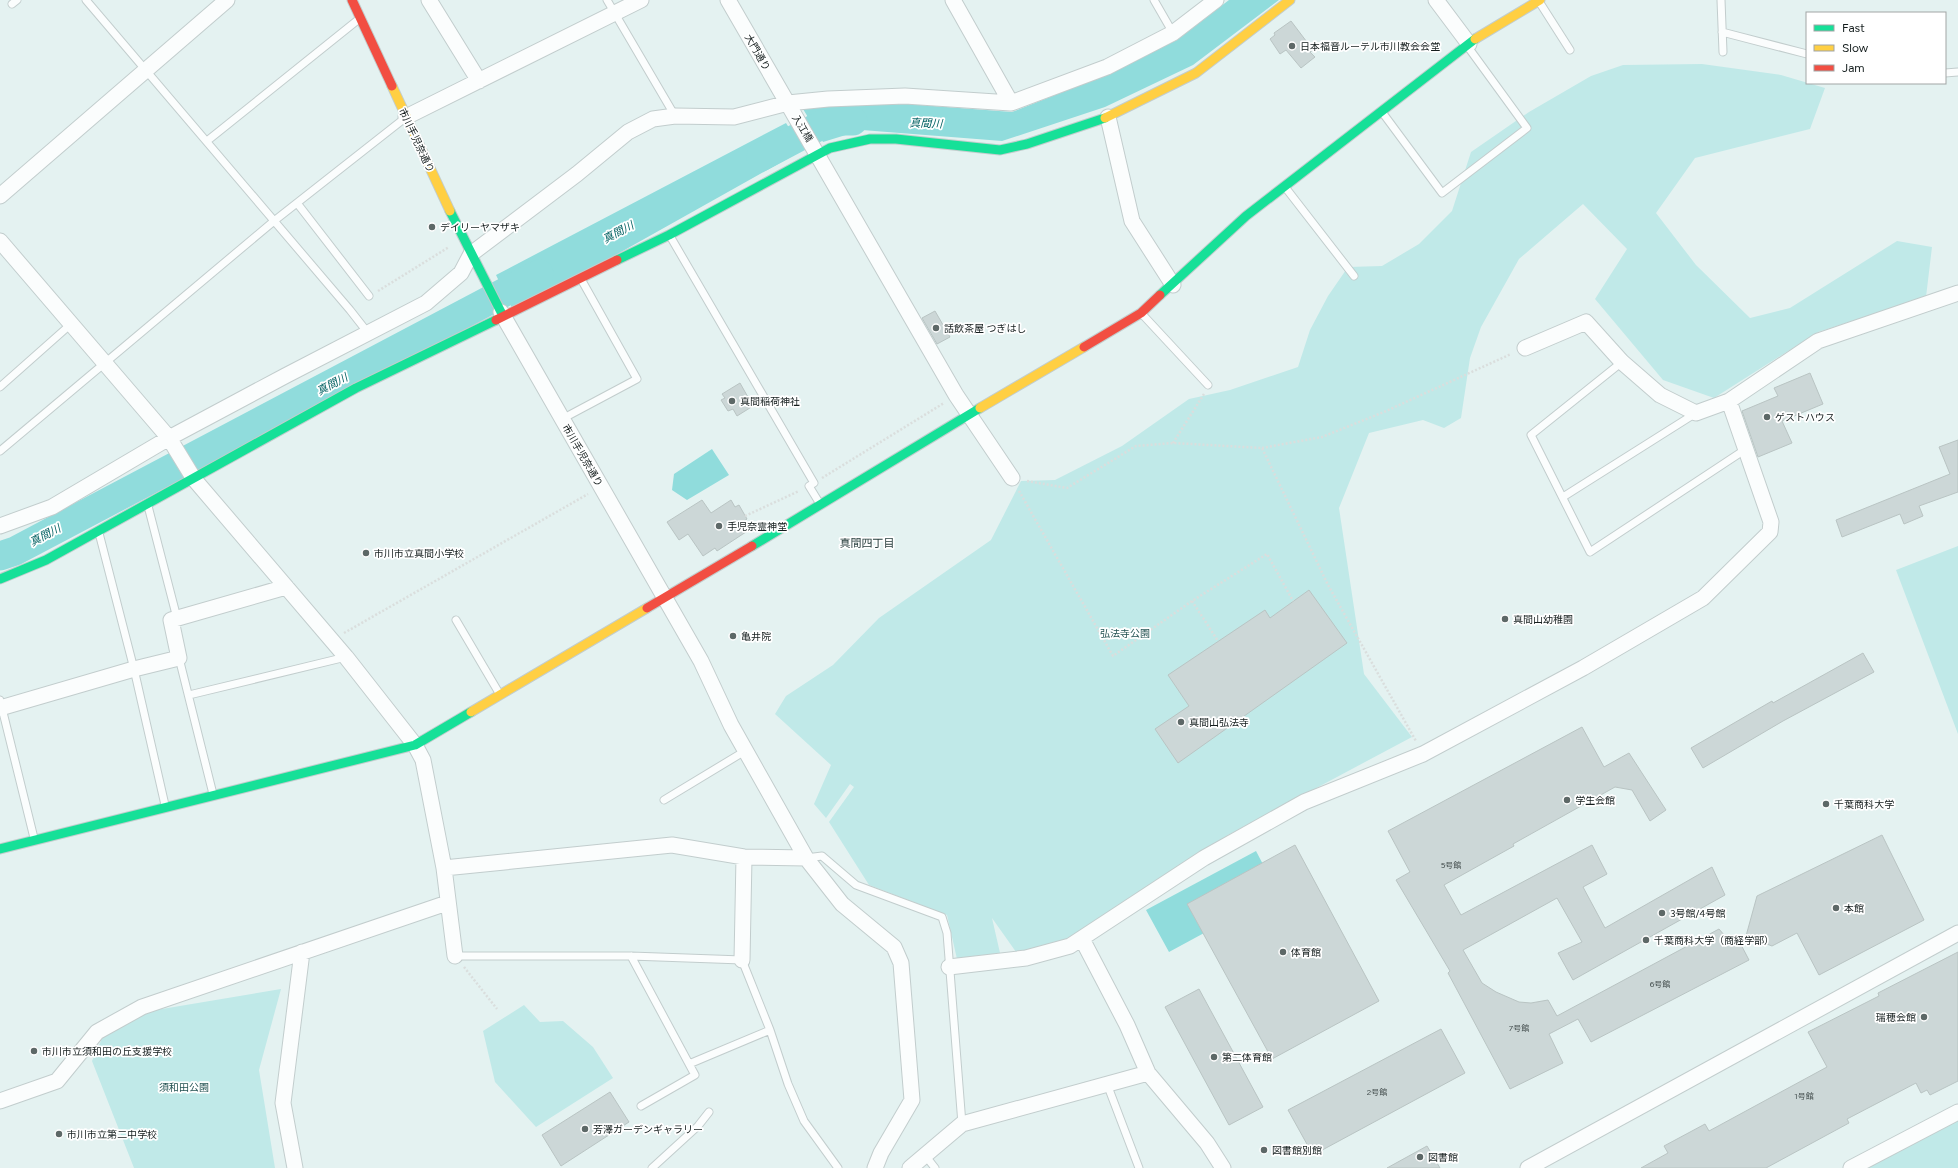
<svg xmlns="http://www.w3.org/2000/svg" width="1958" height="1168" font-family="Figtree,'Noto Sans JP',sans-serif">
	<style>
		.green { fill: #c0e9e8 }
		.water { fill: #90dcdc }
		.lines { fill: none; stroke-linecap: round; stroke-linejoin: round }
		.river { stroke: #90dcdc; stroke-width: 29 }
		.building { fill: #ccd7d7; stroke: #b9c4c3 }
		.lane-casing { stroke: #c2cdcd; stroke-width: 9 }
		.street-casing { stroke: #c2cdcd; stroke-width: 17 }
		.fast-casing { stroke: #c2cdcd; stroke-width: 11 }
		.slow-casing { stroke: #c2cdcd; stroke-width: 11 }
		.jam-casing { stroke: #c2cdcd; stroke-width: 11 }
		.path { stroke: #dadedd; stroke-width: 2.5; stroke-dasharray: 2 2; stroke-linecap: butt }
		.lane { stroke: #fbfdfd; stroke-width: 7 }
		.street { stroke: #fbfdfd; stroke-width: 15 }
		.fast { stroke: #16e098; stroke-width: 9 }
		.slow { stroke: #ffcf43; stroke-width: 9 }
		.jam { stroke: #f24e42; stroke-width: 9 }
		.poi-dot { fill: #5d6867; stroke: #fff; stroke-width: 1.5 }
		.labels { text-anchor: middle; stroke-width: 3.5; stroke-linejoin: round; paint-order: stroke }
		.number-label { font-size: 8px; fill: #424c4c }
		.poi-label { font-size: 10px; fill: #141d1d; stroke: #fff; text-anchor: start }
		.street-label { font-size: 10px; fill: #141d1d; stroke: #fff }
		.park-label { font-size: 10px; fill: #235252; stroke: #fff }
		.water-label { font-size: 11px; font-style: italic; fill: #026162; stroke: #fff }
		.neighbourhood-label { font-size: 11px; fill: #293f3e; stroke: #fff }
	</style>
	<rect width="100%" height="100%" fill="#e4f2f1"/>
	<path class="green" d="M1702 64 1781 75 1825 88 1810 129 1695 158 1656 213 1696 265 1750 318 1790 308 1897 241 1932 247 1926 297 1818 332 1714 398 1663 380 1595 299 1627 249 1583 204 1519 259 1481 327 1470 358 1461 418 1444 428 1423 420 1369 433 1339 508 1364 674 1412 737 1228 835 1085 930 1021 959 992 918 1000 953 957 959 947 915 869 885 829 822 854 787 850 784 826 818 814 804 831 765 775 714 786 696 833 665 879 618 991 540 1021 481 1055 480 1122 446 1189 399 1230 390 1298 367 1310 330 1328 296 1348 267 1382 266 1419 244 1452 211 1471 152 1529 112 1591 76 1623 65Z
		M1958 546V734L1896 570Z
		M281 989 259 1070 275 1168H134L92 1061 104 1034 144 1012Z
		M524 1005 540 1022 563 1021 593 1047 613 1078 536 1127 495 1082 483 1031Z
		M1958 1112V1168H1854Z"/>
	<path class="water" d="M1229 0H1279L1193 65 1105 107 1002 141 862 130 823 142 803 109 829 106 907 104 1012 112 1093 80 1177 40Z
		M786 123 803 150 514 312 496 275Z
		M712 449 729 475 687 500 672 490 674 474Z
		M1256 851 1278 893 1169 952 1146 910Z"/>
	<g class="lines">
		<path class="river" d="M761 157 829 121H853
			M0 556 15 551 539 274"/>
	</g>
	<path class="building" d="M1291 21 1313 50 1310 52 1315 57 1301 68 1286 50 1280 54 1270 39 1275 35 1274 33Z
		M935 311 950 337 937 344 922 318Z
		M1810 373 1823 404 1782 421 1792 443 1758 457 1742 411 1778 396 1774 388Z
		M740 383 753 406 737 416 733 409 728 411 721 400 725 398 722 394Z
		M1958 440V492L1919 506 1923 516 1904 524 1900 514 1842 537 1836 520 1950 474 1939 447Z
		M702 500 711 513 731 500 735 507 739 505 747 519 743 522 749 530 717 551 715 548 703 556 688 534 679 540 667 522Z
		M1309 590 1347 643 1178 763 1155 729 1189 706 1168 675 1265 610 1270 618Z
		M1863 653 1874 672 1783 721 1703 768 1691 748 1772 701 1773 703Z
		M1582 727 1604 767 1629 753 1666 810 1650 821 1632 790 1615 787 1513 844 1514 846 1444 885 1461 915 1592 845 1607 874 1583 887 1605 928 1712 867 1725 895 1573 980 1558 953 1582 942 1557 898 1463 950 1482 983 1496 992 1519 1002 1531 1003 1548 1000 1557 1016 1719 929 1731 943 1738 939 1749 960 1591 1042 1578 1019 1549 1034 1563 1063 1510 1089 1448 973 1450 971 1396 880 1410 872 1388 831Z
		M1882 835 1924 920 1819 975 1797 933 1772 946 1746 936 1757 896Z
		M1295 845 1379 1001 1272 1059 1187 904Z
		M1958 952V1081L1930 1095 1927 1090 1921 1093 1916 1083 1847 1119 1849 1123 1766 1168H1641L1668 1153 1664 1146 1705 1124 1709 1131 1827 1067 1808 1032 1879 996 1878 993Z
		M1199 989 1263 1107 1229 1125 1165 1007Z
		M1441 1029 1465 1073 1313 1155 1288 1110Z
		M610 1092 629 1122 561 1166 542 1135Z
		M1427 1146 1440 1168H1387Z"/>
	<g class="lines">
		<defs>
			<path id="lane" d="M86 0 350 310 368 333
				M607 0 675 116
				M1154 0 1173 33
				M1721 0 1723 52
				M1540 3 1570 50
				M12 4 17 0
				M1722 32 1807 54
				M1945 73 1958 72
				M1382 112 1442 193 1527 128 1468 47
				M207 141 359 19
				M1285 187 1354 276
				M297 203 369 296
				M670 236 814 483 809 486 820 504
				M1142 314 1208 385
				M1622 362 1531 435 1590 552 1746 449
				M0 387 71 324
				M562 419 637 379 581 279
				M0 451 274 221 405 118
				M1563 497 1696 413
				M148 506 177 618
				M99 533 134 669 165 805
				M456 620 499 693
				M179 658 213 794
				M189 695 346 657
				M0 700 34 838
				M664 800 745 751
				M806 858 822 856 856 885 942 917 947 933 962 1124
				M455 956H631L742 960 770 1030 788 1084 804 1121 838 1168
				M631 956 695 1075 641 1106
				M689 1064 770 1030
				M1107 1084 1139 1168
				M924 1154 935 1168
				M652 1168 698 1126 709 1112"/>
			<path id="street" d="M429 0 479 81
				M728 0 956 395 1012 478
				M953 0 1011 103
				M1436 0 1469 44
				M406 117 641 0
				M1108 117 1132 221 1173 285
				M0 196 227 0
				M0 241 169 438 194 479 346 657 415 745 423 760 444 868 455 956
				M501 312 701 661 731 725 806 858 842 904 894 947 901 963 912 1100 881 1153 875 1168
				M1525 348 1586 322 1622 362 1660 395 1696 413 1729 401 1818 341 1958 293
				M0 526 52 507 169 438 285 376 426 303 461 273 471 254 577 174 628 132 653 119 675 116 734 117 788 103 828 99 905 96 1011 103 1107 67 1173 33 1216 0
				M0 708 134 669 179 658 171 620 286 587
				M444 868 672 845 744 857 806 858
				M1082 939 1127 1025 1148 1073 1207 1143 1223 1168
				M742 960 744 857
				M949 967 1026 958 1070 946 1204 858 1304 802 1423 754 1583 668 1703 598 1770 532 1771 522 1729 401
				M0 1101 57 1081 97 1032 142 1007 447 903
				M295 1168 283 1103 302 952
				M910 1168 962 1124 1148 1073
				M1528 1168 1958 933
				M1851 1168 1958 1112"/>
			<path id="fast" d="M450 211 501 312
				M617 260 669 235 830 148 870 139H896L1000 150 1027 144 1105 118
				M1160 295 1246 216 1475 39
				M752 546 980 408
				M0 579 46 560 356 388 496 320
				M0 849 415 745 471 712"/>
			<path id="slow" d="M1475 39 1540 0
				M392 86 450 211
				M1105 118 1196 73 1290 0
				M980 408 1084 347
				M471 712 647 608"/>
			<path id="jam" d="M352 0 392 86
				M496 320 617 260
				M1084 347 1141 313 1160 295
				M647 608 752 546"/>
		</defs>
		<use href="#lane" class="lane-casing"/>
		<use href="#street" class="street-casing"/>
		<use href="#fast" class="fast-casing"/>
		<use href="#slow" class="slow-casing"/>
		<use href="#jam" class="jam-casing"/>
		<path class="path" d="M378 291 449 247
			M1173 443 1204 394
			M1262 448 1322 437 1384 412 1511 354
			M822 478 944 403
			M1027 481 1067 488 1136 446 1173 443 1262 448 1328 585 1416 741
			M1019 491 1113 656 1192 601 1267 554 1293 601
			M745 516 799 491
			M1192 601 1218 641
			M344 633 588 494
			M464 967 497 1009"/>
		<use href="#lane" class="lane"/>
		<use href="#street" class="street"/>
		<use href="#fast" class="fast"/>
		<use href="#slow" class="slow"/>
		<use href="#jam" class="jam"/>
	</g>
	<g class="poi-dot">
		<circle cx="1292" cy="46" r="4"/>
		<circle cx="432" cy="227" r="4"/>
		<circle cx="936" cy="328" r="4"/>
		<circle cx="732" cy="401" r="4"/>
		<circle cx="1767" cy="417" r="4"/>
		<circle cx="719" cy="526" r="4"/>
		<circle cx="366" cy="553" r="4"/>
		<circle cx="1505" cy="619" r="4"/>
		<circle cx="733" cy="636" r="4"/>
		<circle cx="1181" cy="722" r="4"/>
		<circle cx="1567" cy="800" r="4"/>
		<circle cx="1826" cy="804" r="4"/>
		<circle cx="1836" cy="908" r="4"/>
		<circle cx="1662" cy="913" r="4"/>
		<circle cx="1646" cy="940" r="4"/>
		<circle cx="1283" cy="952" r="4"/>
		<circle cx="1924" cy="1017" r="4"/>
		<circle cx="34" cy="1051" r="4"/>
		<circle cx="1214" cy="1057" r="4"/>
		<circle cx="585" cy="1129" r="4"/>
		<circle cx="59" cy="1134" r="4"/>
		<circle cx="1264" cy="1150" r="4"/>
		<circle cx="1420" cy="1157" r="4"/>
	</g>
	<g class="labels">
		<g class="number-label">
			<text x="1451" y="868">5号館</text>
			<text x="1660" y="987">6号館</text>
			<text x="1519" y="1031">7号館</text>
			<text x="1377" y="1095">2号館</text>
			<text x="1804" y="1099">1号館</text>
		</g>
		<g class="poi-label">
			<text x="1300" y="50">日本福音ルーテル市川教会会堂</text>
			<text x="440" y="231">デイリーヤマザキ</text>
			<text x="944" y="332">話飲茶屋 つぎはし</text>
			<text x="740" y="405">真間稲荷神社</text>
			<text x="1775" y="421">ゲストハウス</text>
			<text x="727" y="530">手児奈霊神堂</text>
			<text x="374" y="557">市川市立真間小学校</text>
			<text x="1513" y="623">真間山幼稚園</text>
			<text x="741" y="640">亀井院</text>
			<text x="1189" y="726">真間山弘法寺</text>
			<text x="1575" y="804">学生会館</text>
			<text x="1834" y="808">千葉商科大学</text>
			<text x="1844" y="912">本館</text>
			<text x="1670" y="917">3号館/4号館</text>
			<text x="1654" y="944">千葉商科大学（商経学部）</text>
			<text x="1291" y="956">体育館</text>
			<text x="1916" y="1021" text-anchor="end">瑞穂会館</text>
			<text x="42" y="1055">市川市立須和田の丘支援学校</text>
			<text x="1222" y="1061">第二体育館</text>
			<text x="593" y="1133">芳澤ガーデンギャラリー</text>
			<text x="67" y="1138">市川市立第二中学校</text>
			<text x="1272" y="1154">図書館別館</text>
			<text x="1428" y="1161">図書館</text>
		</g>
		<g class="street-label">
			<text transform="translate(758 52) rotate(60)" y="4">大門通り</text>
			<text transform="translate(803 128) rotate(59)" y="4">入江橋</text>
			<text transform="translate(417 140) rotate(65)" y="4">市川手児奈通り</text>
			<text transform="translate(583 455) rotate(60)" y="4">市川手児奈通り</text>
		</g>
		<g class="park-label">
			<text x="1125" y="637">弘法寺公園</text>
			<text x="184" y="1091">須和田公園</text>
		</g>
		<g class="water-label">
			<text transform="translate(926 123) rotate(2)" y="4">真間川</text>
			<text transform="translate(618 232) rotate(-28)" y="4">真間川</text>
			<text transform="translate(332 384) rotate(-28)" y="4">真間川</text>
			<text transform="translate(45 535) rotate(-28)" y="4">真間川</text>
		</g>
		<g class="neighbourhood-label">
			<text x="867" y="547">真間四丁目</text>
		</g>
	</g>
	<rect x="1806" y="12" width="140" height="72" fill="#ffffff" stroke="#a1a5a5"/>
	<rect x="1814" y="25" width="20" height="6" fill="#16e098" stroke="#a1a5a5"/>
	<text x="1842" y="32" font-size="12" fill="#141d1d">Fast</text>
	<rect x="1814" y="45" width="20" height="6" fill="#ffcf43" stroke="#a1a5a5"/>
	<text x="1842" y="52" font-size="12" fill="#141d1d">Slow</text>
	<rect x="1814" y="65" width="20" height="6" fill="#f24e42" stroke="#a1a5a5"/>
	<text x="1842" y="72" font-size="12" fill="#141d1d">Jam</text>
</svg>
